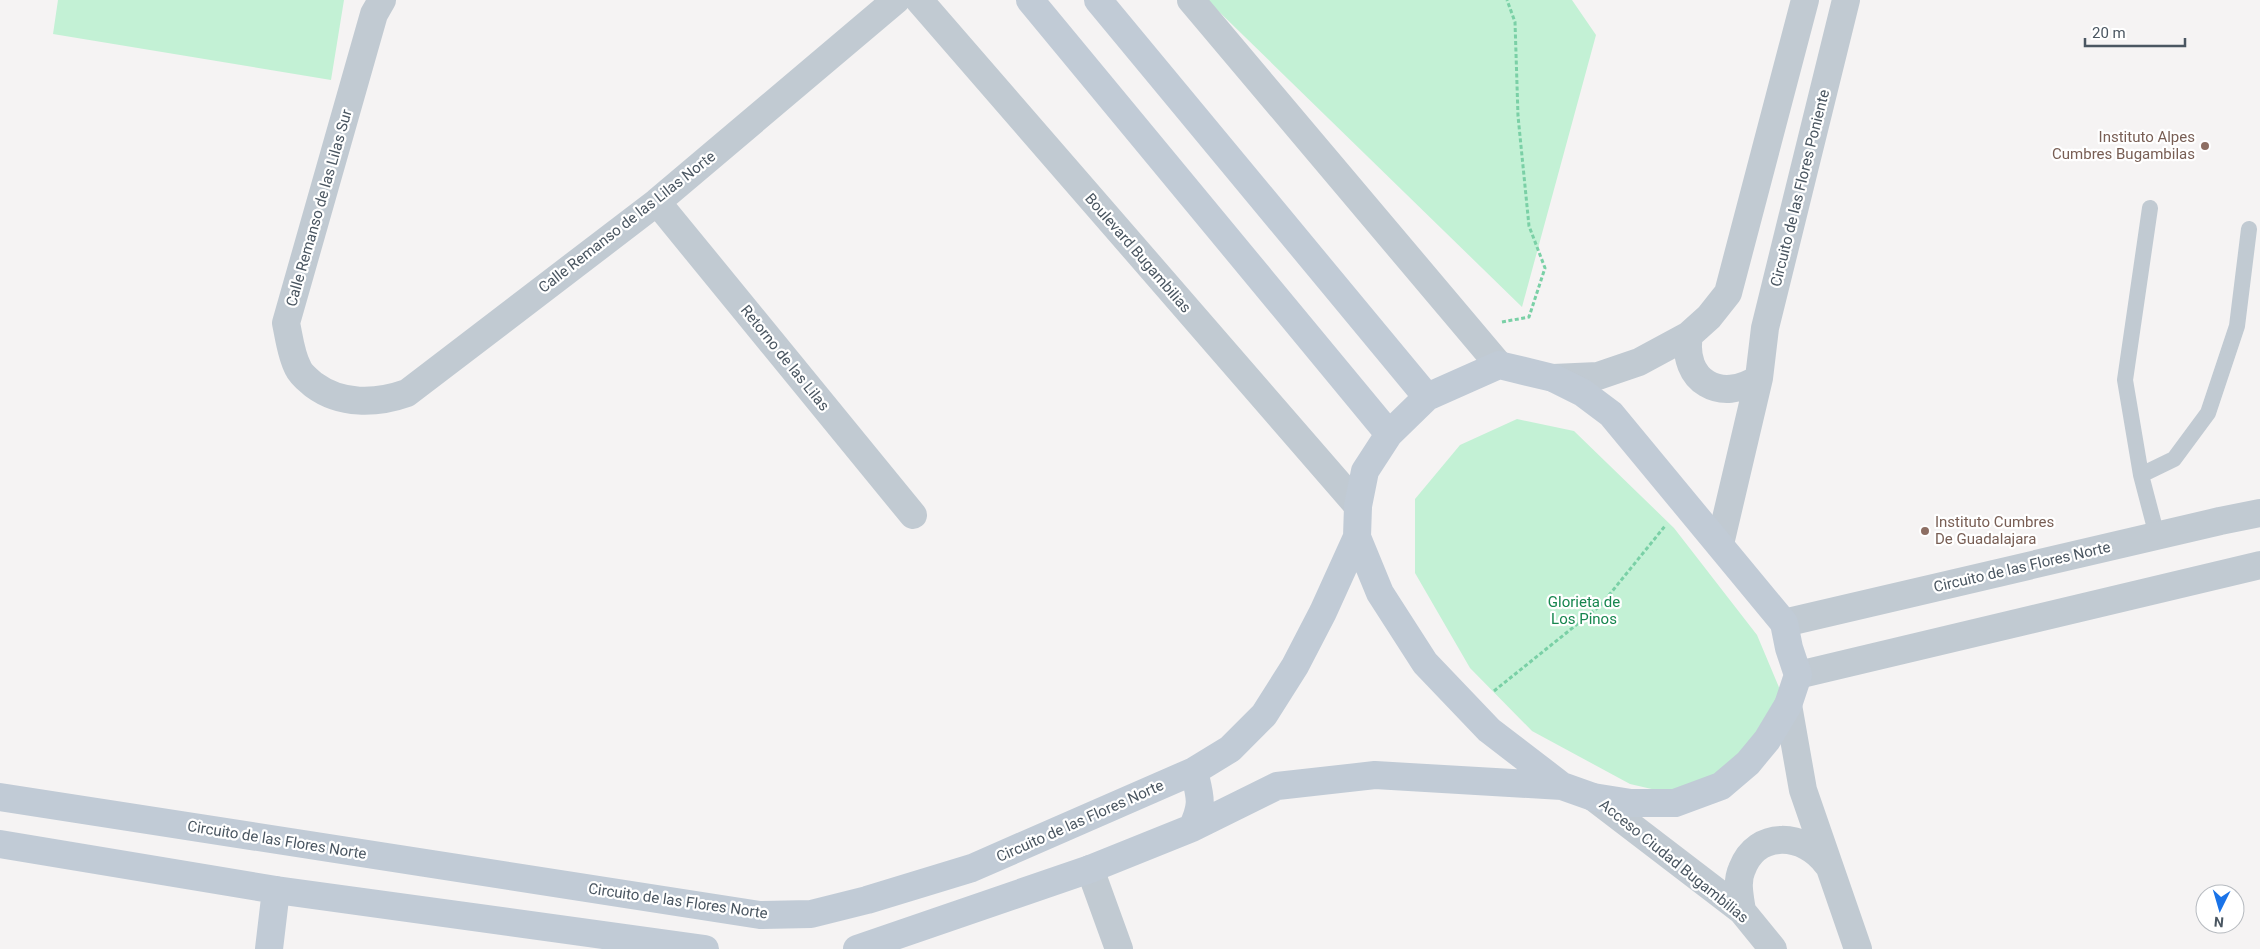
<svg xmlns="http://www.w3.org/2000/svg" width="2260" height="949" font-family="Roboto,sans-serif">
	<style>
		.green { fill: #c3f1d5 }
		.lines { fill: none; stroke-linecap: round; stroke-linejoin: round }
		.path { stroke: #7ad0a6; stroke-width: 3; stroke-dasharray: 4 2.5; stroke-linecap: butt }
		.lane { stroke: #c1cad2; stroke-width: 16 }
		.street { stroke: #c1cad2; stroke-width: 28 }
		.secondary { stroke: #c1cbd6; stroke-width: 28 }
		.education-dot { fill: #8d6e63; stroke: #fff; stroke-width: 2 }
		.labels { text-anchor: middle; stroke-width: 4.5; stroke-linejoin: round; paint-order: stroke }
		.education-label { font-size: 15px; fill: #785e54; stroke: #fff; text-anchor: end }
		.street-label { font-size: 15px; fill: #4a5661; stroke: #fff }
		.park-label { font-size: 15px; fill: #17864f; stroke: #fff }
	</style>
	<rect width="100%" height="100%" fill="#f5f3f3"/>
	<path class="green" d="M58 0H344L331 80 53 34Z
		M1207 0H1572L1596 35 1522 307Z
		M1517 419 1574 431 1674 528 1757 635 1781 692 1761 739 1717 782 1669 793 1630 784 1532 731 1470 668 1415 573V499L1460 445Z"/>
	<g class="lines">
		<path class="path" d="M1502 322 1529 317 1545 268 1529 226 1518 116 1515 22 1507 0
			M1494 691 1601 605 1665 526"/>
		<path class="lane" d="M2150 208 2125 380 2141 475 2157 536
			M2141 475 2174 459 2208 413 2237 326 2249 229"/>
		<path class="street" d="M382 0 374 14 286 323C289 337 291 355 298 368 301 375 308 380 314 385 341 405 376 404 407 393L657 202 896 0
			M919 0 1358 506
			M1191 0 1499 365
			M657 202 913 515
			M1689 335C1681 381 1721 404 1759 378
			M1553 378 1598 376 1639 362 1689 335 1709 317 1728 293 1805 0
			M1720 544 1759 378 1765 328 1846 0
			M1784 623 2220 521 2260 513
			M1798 675 2260 565
			M1788 705 1803 790 1858 949
			M1593 797 1742 911 1773 949
			M1090 869 1119 949
			M1742 911C1740 897 1736 882 1742 869 1757 829 1805 833 1827 864"/>
		<path class="secondary" d="M1030 0 1389 434
			M1098 0 1427 397
			M1499 365 1553 378 1583 393 1611 414 1784 623 1789 648 1798 675 1788 705 1767 740 1748 763 1721 786 1675 803H1631L1593 797 1562 786 1489 730 1425 663 1380 593 1357 537 1358 506 1365 471 1389 434 1427 397Z
			M0 797 760 915 811 914 867 900 972 868 1194 771 1230 749 1264 715 1295 666 1323 612 1357 537
			M1192 828C1204 803 1200 797 1194 771
			M0 844 276 890 705 949
			M269 949 276 890
			M857 949 1090 869 1192 828 1277 786 1375 775 1562 786"/>
	</g>
	<g class="education-dot">
		<circle cx="2205" cy="146" r="5"/>
		<circle cx="1925" cy="531" r="5"/>
	</g>
	<g class="labels">
		<g class="education-label">
			<text x="2195" y="142">Instituto Alpes<tspan x="2195" dy="17">Cumbres Bugambilas</tspan></text>
			<text x="1935" y="527" text-anchor="start">Instituto Cumbres<tspan x="1935" dy="17">De Guadalajara</tspan></text>
		</g>
		<g class="street-label">
			<text transform="translate(1800 188) rotate(-76)" y="5">Circuito de las Flores Poniente</text>
			<text transform="translate(319 208) rotate(-74)" y="5">Calle Remanso de las Lilas Sur</text>
			<text transform="translate(627 222) rotate(-38)" y="5">Calle Remanso de las Lilas Norte</text>
			<text transform="translate(1138 253) rotate(49)" y="5">Boulevard Bugambilias</text>
			<text transform="translate(785 358) rotate(51)" y="5">Retorno de las Lilas</text>
			<text transform="translate(2022 567) rotate(-13)" y="5">Circuito de las Flores Norte</text>
			<text transform="translate(1080 821) rotate(-24)" y="5">Circuito de las Flores Norte</text>
			<text transform="translate(277 840) rotate(9)" y="5">Circuito de las Flores Norte</text>
			<text transform="translate(1674 861) rotate(39)" y="5">Acceso Ciudad Bugambilias</text>
			<text transform="translate(678 901) rotate(8)" y="5">Circuito de las Flores Norte</text>
		</g>
		<g class="park-label">
			<text x="1584" y="607">Glorieta de<tspan x="1584" dy="17">Los Pinos</tspan></text>
		</g>
	</g>
	<g transform="translate(2220 909) rotate(185)"><circle r="24" fill="#ffffff" stroke="#b7bbc0"/>
	<path d="M0-4L9 19L0 12L-9 19Z" fill="#1a73e8"/>
	<text y="-8" font-size="14" font-weight="bold" text-anchor="middle" fill="#4a5661">N</text>
	</g>
	<path d="M2085 38v8h100v-8" fill="none" stroke="#4a5661" stroke-width="2.5"/>
	<text x="2092" y="38" font-size="15" fill="#4a5661" stroke="#ffffff" stroke-width="4" paint-order="stroke">20 m</text>
</svg>
